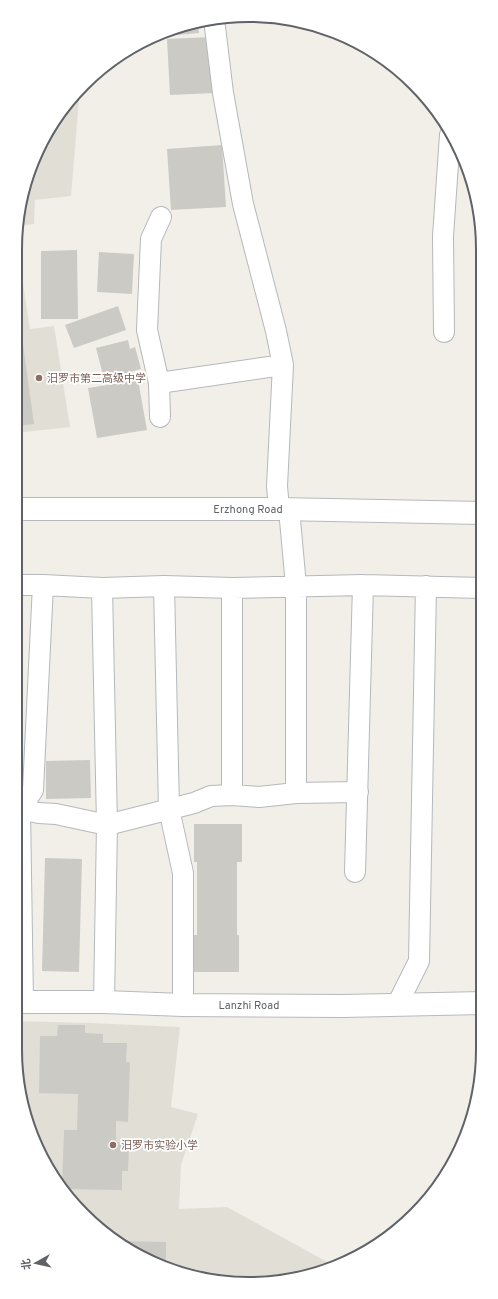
<svg xmlns="http://www.w3.org/2000/svg" width="498" height="1299" font-family="Overpass,'Noto Sans SC',sans-serif">
	<style>
		.education { fill: #e1ded6 }
		.building { fill: #cccac5 }
		.lines { fill: none; stroke-linecap: round; stroke-linejoin: round }
		.street-casing { stroke: #b5b8bc; stroke-width: 22 }
		.secondary-casing { stroke: #b6babf; stroke-width: 24 }
		.street { stroke: #fff; stroke-width: 20 }
		.secondary { stroke: #fff; stroke-width: 22 }
		.education-dot { fill: #8d6e63; stroke: #fff; stroke-width: 1.5 }
		.labels { text-anchor: middle; stroke-width: 3.5; stroke-linejoin: round; paint-order: stroke }
		.education-label { font-size: 11px; fill: #785e54; stroke: #fff; text-anchor: start }
		.street-label { font-size: 11px; fill: #5f6368; stroke: #fff }
		.rim { fill: none; stroke: #5f6368; stroke-width: 2 }
	</style>
	<rect width="100%" height="100%" fill="#f1efe8"/>
	<path class="education" d="M79 100 71 196 35 200 34 224 18 226 23 188 63 106 70 101Z
		M16 239 30 329 54 326 70 427 15 433V249Z
		M15 1021 91 1023 180 1027 171 1107 198 1114 181 1165 179 1209 227 1207 331 1264 295 1279 218 1282 132 1253 73 1204 27 1125 15 1050Z"/>
	<path class="building" d="M198 24 199 33 165 36 164 35Z
		M211 37 214 93 170 95 167 39Z
		M222 145 226 207 171 210 167 149Z
		M77 250 78 319H41V251Z
		M99 252 134 254 132 294 97 292Z
		M118 306 126 330 74 348 65 325Z
		M22 337 34 424 15 426V338Z
		M128 340 130 349 135 347 141 369 104 379 96 348Z
		M138 380 147 430 97 438 88 388Z
		M90 760 91 798 46 799V761Z
		M194 824H242V862H237V935H239V972H194V935H197V862H194Z
		M45 858 82 859 79 972 42 971Z
		M58 1025H85V1033L103 1034V1043H127L126 1062H130L128 1122 116 1121V1142L129 1143 128 1171H122V1190L64 1189 62 1186 64 1130H77L78 1094 39 1093 40 1036H57Z
		M118 1241 166 1242V1264L132 1253Z"/>
	<g class="lines">
		<defs>
			<path id="street" d="M214 19 223 93 243 204 276 331 283 365 277 486 279 509
				M444 332 443 236 450 135
				M159 383 283 365
				M160 417 159 383 147 330 151 239 161 217
				M289 509 296 586V793
				M15 585H43L102 588 164 586 232 588 363 585 482 588
				M164 586 169 809 183 873V1005
				M102 588 107 825 104 1002
				M232 588V795
				M15 804 20 809 39 813 56 814 107 825 194 803 211 796 232 795 259 797 296 793 358 792
				M355 872 363 585
				M23 1002 20 809 33 790 43 585
				M397 1005 419 961 426 586"/>
			<path id="secondary" d="M15 509H279L482 513
				M15 1002H104L183 1005 343 1006 483 1003"/>
		</defs>
		<use href="#street" class="street-casing"/>
		<use href="#secondary" class="secondary-casing"/>
		<use href="#street" class="street"/>
		<use href="#secondary" class="secondary"/>
	</g>
	<g class="education-dot">
		<circle cx="39" cy="378" r="4"/>
		<circle cx="113" cy="1145" r="4"/>
	</g>
	<g class="labels">
		<g class="education-label">
			<text x="47" y="382">汨罗市第二高级中学</text>
			<text x="121" y="1149">汨罗市实验小学</text>
		</g>
		<g class="street-label">
			<text x="248" y="513">Erzhong Road</text>
			<text x="249" y="1009">Lanzhi Road</text>
		</g>
	</g>
	<path d="M0 0H498V1299H0ZM249 22H249A227 227 0 0 1 476 249V1050A227 227 0 0 1 249 1277H249A227 227 0 0 1 22 1050V249A227 227 0 0 1 249 22Z" fill="#fff" fill-rule="evenodd"/>
	<path class="rim" d="M249 22H249A227 227 0 0 1 476 249V1050A227 227 0 0 1 249 1277H249A227 227 0 0 1 22 1050V249A227 227 0 0 1 249 22Z"/>
	<g transform="translate(36 1263) rotate(262)" stroke="#ffffff" stroke-width="3" paint-order="stroke">
	<path d="M0-3L7 15L0 10L-7 15Z" fill="#5f6368"/>
	<text y="-6" font-size="11" font-weight="bold" text-anchor="middle" fill="#5f6368">北</text>
	</g>
</svg>
